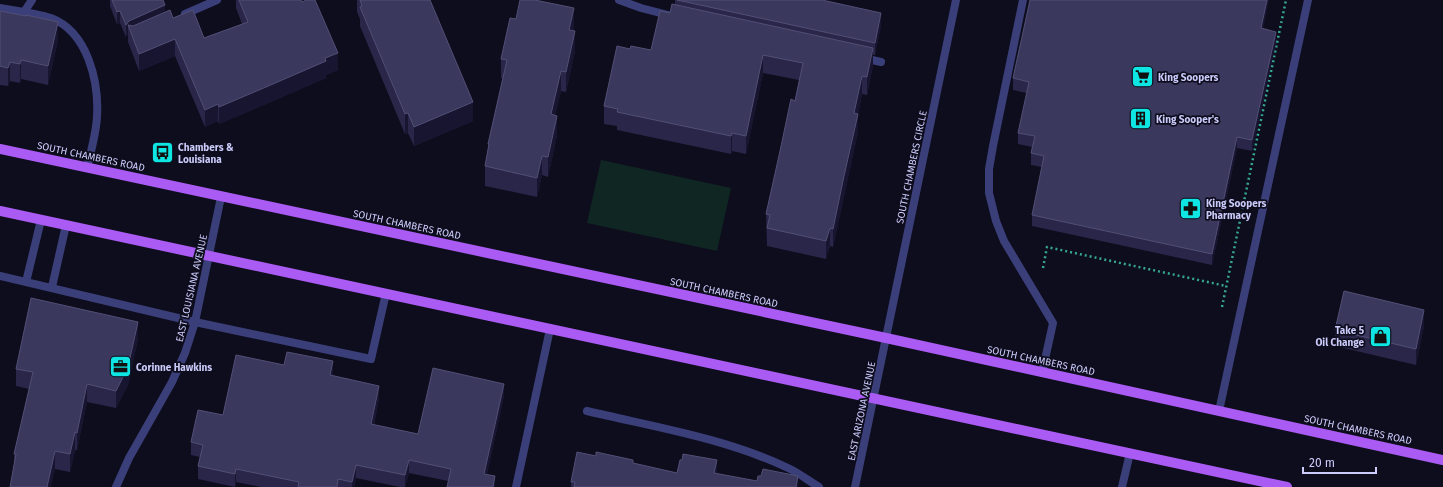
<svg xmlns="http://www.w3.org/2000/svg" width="1443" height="487" font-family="'Fira Sans',sans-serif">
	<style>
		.grass { fill: #102623 }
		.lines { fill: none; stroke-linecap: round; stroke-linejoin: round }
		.path { stroke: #35a793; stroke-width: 2.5; stroke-dasharray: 2 3; stroke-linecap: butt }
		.lane { stroke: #3b3f79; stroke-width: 8 }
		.street { stroke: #3b3f79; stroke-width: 8 }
		.primary { stroke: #aa5bf4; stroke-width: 10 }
		.wall { fill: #292649 }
		.shaded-wall { fill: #171530 }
		.building { fill: #3b385d; stroke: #524f76 }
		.labels { text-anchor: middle; stroke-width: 3.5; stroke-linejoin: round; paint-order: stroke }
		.poi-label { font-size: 10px; font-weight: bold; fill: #ccccfc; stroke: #0e0d1d; text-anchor: start }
		.street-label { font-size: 10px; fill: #ccccfc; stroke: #0e0d1d }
	</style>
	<rect width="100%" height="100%" fill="#0e0d1d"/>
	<path class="grass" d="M601 160 731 188 717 251 587 223Z"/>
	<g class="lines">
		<path class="path" d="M1043 268 1047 247 1226 286
			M1222 307 1286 0"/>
		<path class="lane" d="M619 0 641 8 668 15
			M1023 0 993 146 989 169V193L996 221 1004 241 1053 323 1042 373
			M0 8C17 11 35 13 51 18 88 32 99 82 97 117 96 134 91 151 87 168
			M24 12 32 0
			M185 14 217 0
			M863 58 881 62
			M0 276 195 322 371 359 386 293
			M26 282 41 220
			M52 287 66 225
			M587 411C654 427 725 438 788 468 799 473 809 481 819 487
			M1219 411 1308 0
			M516 487 550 329
			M1122 487 1130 453"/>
		<path class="street" d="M116 487 129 458 172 382 185 353 195 322 221 197
			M855 487 956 0"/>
		<path class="primary" d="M0 149 886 338 1443 460
			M0 211 1287 487"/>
	</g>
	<path class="wall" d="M110 0H163L165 12 173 18 204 38 242 24 236 8V0H301L338 70 326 75V78L266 104 219 124 218 121 205 127 175 56 139 71 128 42V34L126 37 120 23 117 24 110 6Z
		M357 0H430L473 121 414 146 408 133 405 134 360 26V19L357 12Z
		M675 0H822L881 25 875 55H873V66L867 95 862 94 858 114V132L833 247 830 246 826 259 767 246 766 214 795 101 799 80 763 73 746 154 732 151 731 154 617 130V126L604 124V106L630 49 651 50 675 4Z
		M0 11 58 40 48 85 21 79 20 83 10 81 8 86 0 85Z
		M516 19 574 28 573 31 575 51 566 92 561 91 555 115 557 135 548 177 542 175 537 197 485 186V166L488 152V144L503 78H501V59Z
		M1263 29 1276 43 1252 151 1237 148 1212 265 1032 226V215L1042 167 1031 165V153L1032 147 1018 144V133L1027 93 1013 90V78Z
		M1424 326 1416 365 1335 346V330Z
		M138 339 128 385 116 408 87 402 77 450H75L70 472 55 469 14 463V454L29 389 16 386V369Z
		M284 365 333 374V376L379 398 374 425 418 434 504 396 487 474 495 487 448 481 409 473 405 487H400L356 478 354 487H261L236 482 235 487 198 479V466L200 457 191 455V442L223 415Z
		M633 463 677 473 717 474 757 481 798 487H571V482Z"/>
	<path class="shaded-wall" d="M1267 0H1269L1261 40V28Z
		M165 5V17L130 32 128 25V34L126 37V25L129 21Z
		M574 8V28L569 50V30Z
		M120 11V23L117 24V12Z
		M881 13V25L875 55V43Z
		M58 22V40L48 85V66Z
		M575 31V51L566 92V72Z
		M1276 32V43L1252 151V140Z
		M175 39V56L139 71V54Z
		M873 48V66L867 95V77Z
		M338 53V70L326 75V78L266 104 219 124V107Z
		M763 55V73L746 154V136Z
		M21 60V79L20 83V64Z
		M10 62V81L8 86V68Z
		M561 71V91L551 134V114Z
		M862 76V94L858 114V132L833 247V229L854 113Z
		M473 102V121L414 146V127Z
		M218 104V121L205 127V110Z
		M408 113V133L405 134V114Z
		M557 116V135L548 177V157Z
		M732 133V151L731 154V136Z
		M1237 137V148L1212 265V254Z
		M542 156V175L537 197V178Z
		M830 228V246L826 259V241Z
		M1424 310V326L1416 365V349Z
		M138 322V339L128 385 116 408V391Z
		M333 361V374L330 388V375Z
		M87 384V402L77 450V433Z
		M504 384V396L484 487V474Z
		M379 386V398L371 437V424Z
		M75 432V450L70 472V454Z
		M55 451V469L51 487H47Z
		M409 460V473L405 487V475Z
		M717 460V479L714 473Z
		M356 465V478L354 487H352V482Z
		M236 469V482L235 487V474Z
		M495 476V487H493Z
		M798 476V487H796Z
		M338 479V487H337Z"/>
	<path class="building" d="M112 0H163L165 5 129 21 126 25 120 11 117 12Z
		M239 0H301L302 2 306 0H315L338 53 325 58 326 61 266 87 219 107 218 104 205 110 175 39 139 54 128 25 133 26 170 10 173 18 193 10 204 38 248 22Z
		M360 0H430L473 102 414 127 408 113 405 114 360 7 362 6Z
		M520 0H535L574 8 569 30 575 31 566 72 561 71 551 114 557 116 548 157 542 156 537 178 485 166 489 144H488L507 60 501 59 510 18 516 19Z
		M677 0H822L881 13 875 43Z
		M1030 0H1267L1261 28 1276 32 1252 140 1237 137 1212 254 1032 215 1044 156 1031 153 1035 136 1018 133 1029 82 1013 78Z
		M672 4 873 48 867 77 862 76 854 113 858 114 844 176 833 229 830 228 826 241 767 228 770 215 766 214 780 151 791 99 795 101 803 63 763 55 746 136 732 133 731 136 617 112 618 109 604 106 617 46 630 49 631 46 651 50 660 11 670 13Z
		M0 11 26 16V15L58 22 48 66 21 60 20 64 10 62 8 68 0 66Z
		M1344 291 1424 310 1416 349 1335 330Z
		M31 298 138 322 128 367 116 391 87 384 77 433 75 432 70 454 55 451 47 487H10L16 454H14L33 372 16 369Z
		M287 352 333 361 330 375 379 386 371 424 418 434 433 368 504 384 484 474 495 476 493 487H447L451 469 409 460 405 475 356 465 352 482 338 479 337 487H298L299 482 236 469 235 474 198 466 203 445 191 442 198 410 223 415 236 355 284 365Z
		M577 452 596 456V452L633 460V463L677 473 680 460H682L683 454 717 460 714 473 757 481 758 476H761L763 469 798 476 796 487H574L575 482H571Z"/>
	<defs>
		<symbol id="supermarket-square" viewBox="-11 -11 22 22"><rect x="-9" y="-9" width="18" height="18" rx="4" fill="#0fe5e2" stroke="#0e0d1d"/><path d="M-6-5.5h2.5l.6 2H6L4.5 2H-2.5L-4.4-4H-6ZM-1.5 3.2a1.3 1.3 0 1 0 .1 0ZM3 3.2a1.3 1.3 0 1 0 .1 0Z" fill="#111"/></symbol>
		<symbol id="building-square" viewBox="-11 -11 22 22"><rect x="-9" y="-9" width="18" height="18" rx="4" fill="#0fe5e2" stroke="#0e0d1d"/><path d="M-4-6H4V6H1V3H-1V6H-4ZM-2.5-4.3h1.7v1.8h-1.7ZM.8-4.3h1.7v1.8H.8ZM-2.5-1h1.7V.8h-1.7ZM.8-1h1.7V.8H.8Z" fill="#111"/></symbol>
		<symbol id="bus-square" viewBox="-11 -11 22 22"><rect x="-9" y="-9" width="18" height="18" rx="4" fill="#0fe5e2" stroke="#0e0d1d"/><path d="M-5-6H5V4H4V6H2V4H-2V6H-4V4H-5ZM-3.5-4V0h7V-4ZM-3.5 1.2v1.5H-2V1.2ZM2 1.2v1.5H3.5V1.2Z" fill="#111"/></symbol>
		<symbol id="pharmacy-square" viewBox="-11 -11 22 22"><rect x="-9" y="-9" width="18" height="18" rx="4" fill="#0fe5e2" stroke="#0e0d1d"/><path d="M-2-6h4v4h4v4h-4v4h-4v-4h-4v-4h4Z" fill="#111"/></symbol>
		<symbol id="shop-square" viewBox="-11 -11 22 22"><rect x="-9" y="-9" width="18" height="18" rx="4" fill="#0fe5e2" stroke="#0e0d1d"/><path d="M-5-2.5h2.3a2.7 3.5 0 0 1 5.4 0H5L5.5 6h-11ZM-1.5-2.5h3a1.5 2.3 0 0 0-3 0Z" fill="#111"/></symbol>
		<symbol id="office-square" viewBox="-11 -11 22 22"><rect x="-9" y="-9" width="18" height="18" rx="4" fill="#0fe5e2" stroke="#0e0d1d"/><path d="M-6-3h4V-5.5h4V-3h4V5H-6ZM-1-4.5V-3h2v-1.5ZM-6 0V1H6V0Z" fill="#111"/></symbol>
	</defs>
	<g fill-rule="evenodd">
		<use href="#supermarket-square" x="1130" y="64" width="25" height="25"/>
		<use href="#building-square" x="1128" y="106" width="25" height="25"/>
		<use href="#bus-square" x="150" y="140" width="25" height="25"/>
		<use href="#pharmacy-square" x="1178" y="196" width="25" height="25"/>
		<use href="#shop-square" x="1368" y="324" width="25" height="25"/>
		<use href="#office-square" x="108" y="354" width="25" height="25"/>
	</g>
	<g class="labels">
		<g class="poi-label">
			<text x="1158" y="81">King Soopers</text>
			<text x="1156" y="123">King Sooper's</text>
			<text x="178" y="151">Chambers &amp;<tspan x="178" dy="12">Louisiana</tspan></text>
			<text x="1206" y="207">King Soopers<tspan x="1206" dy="12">Pharmacy</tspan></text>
			<text x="1364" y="334" text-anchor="end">Take 5<tspan x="1364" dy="12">Oil Change</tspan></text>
			<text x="136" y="371">Corinne Hawkins</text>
		</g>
		<g class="street-label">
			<text transform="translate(91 156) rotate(12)" y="4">SOUTH CHAMBERS ROAD</text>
			<text transform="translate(911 167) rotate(-78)" y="4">SOUTH CHAMBERS CIRCLE</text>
			<text transform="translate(407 224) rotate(12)" y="4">SOUTH CHAMBERS ROAD</text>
			<text transform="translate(191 288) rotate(-77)" y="4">EAST LOUISIANA AVENUE</text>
			<text transform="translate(724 292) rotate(12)" y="4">SOUTH CHAMBERS ROAD</text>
			<text transform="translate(1041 360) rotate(12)" y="4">SOUTH CHAMBERS ROAD</text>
			<text transform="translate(861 411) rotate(-78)" y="4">EAST ARIZONA AVENUE</text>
			<text transform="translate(1358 429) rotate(12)" y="4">SOUTH CHAMBERS ROAD</text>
		</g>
	</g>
	<path d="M1303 467v6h73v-6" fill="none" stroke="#ccccfc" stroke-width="2"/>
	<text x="1309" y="467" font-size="12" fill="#ccccfc" stroke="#0e0d1d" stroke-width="3" paint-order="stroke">20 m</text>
</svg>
